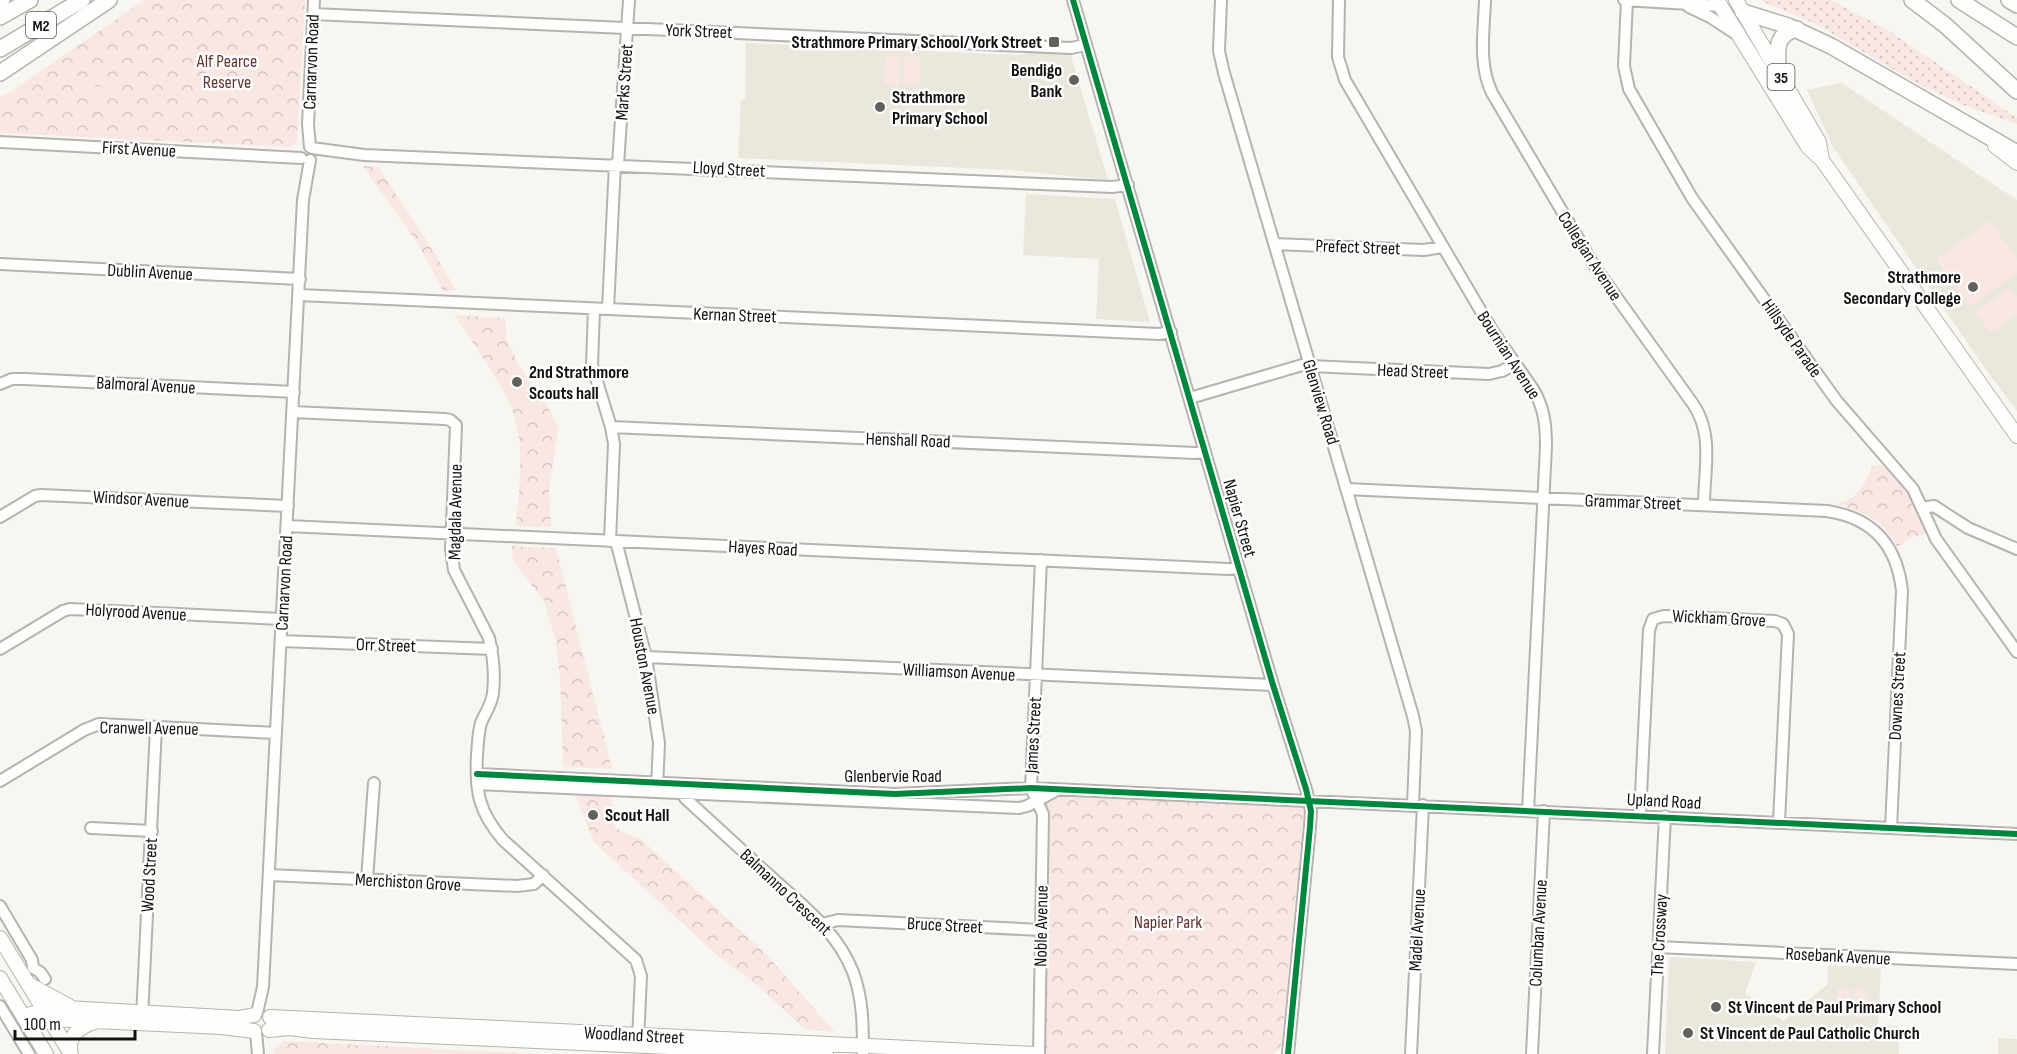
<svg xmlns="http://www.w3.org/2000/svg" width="2017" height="1054" font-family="'Sofia Sans Condensed',sans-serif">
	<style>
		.built { fill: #eae7dc }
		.grass { fill: url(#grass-dots) }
		.park { fill: url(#park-crowns) }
		.pitch { fill: #f9e7e3 }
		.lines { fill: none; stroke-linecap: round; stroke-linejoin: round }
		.minor-casing { stroke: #b4b3b0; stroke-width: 14 }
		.major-casing { stroke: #b4b3b0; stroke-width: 16 }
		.highway-casing { stroke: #b4b3b0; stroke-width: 18 }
		.minor { stroke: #fefefd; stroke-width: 10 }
		.major { stroke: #fefefd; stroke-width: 14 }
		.highway { stroke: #fefefd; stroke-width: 15 }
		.cycleway-casing { stroke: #fff; stroke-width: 10 }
		.cycleway { stroke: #00873e; stroke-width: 6 }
		.poi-dot { fill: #62615d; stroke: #fff; stroke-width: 2 }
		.labels { text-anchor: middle; stroke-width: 5; stroke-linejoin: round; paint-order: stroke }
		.shield { fill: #fff; stroke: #595856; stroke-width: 1.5 }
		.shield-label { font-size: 16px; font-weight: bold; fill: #12110e }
		.street-label { font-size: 18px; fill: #12110e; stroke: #fff }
		.poi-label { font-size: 18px; font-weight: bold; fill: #12110e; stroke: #fff; text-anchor: start }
		.park-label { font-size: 18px; fill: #64332f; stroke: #fff }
	</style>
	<defs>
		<pattern id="grass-dots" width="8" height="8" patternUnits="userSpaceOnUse" patternTransform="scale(1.5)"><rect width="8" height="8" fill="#f9e7e3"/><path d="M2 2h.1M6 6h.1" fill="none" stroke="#d4c5c2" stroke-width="1.8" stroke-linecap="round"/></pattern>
		<pattern id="park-crowns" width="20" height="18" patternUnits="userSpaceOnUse" patternTransform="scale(1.5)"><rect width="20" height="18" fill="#f9e7e3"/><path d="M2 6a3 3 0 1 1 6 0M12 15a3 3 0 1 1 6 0" fill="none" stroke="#d4c5c2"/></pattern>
	</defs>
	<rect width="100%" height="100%" fill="#f7f6f1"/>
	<path class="built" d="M746 43 1020 55 1067 43 1108 180 1012 170 738 158 741 100H745Z
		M1842 83 2017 200V411L1989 374 1833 147 1807 90Z
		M1026 194 1115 199 1150 322 1096 319 1099 259 1023 255Z
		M1669 957 1756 962 1745 993 1783 1021 1827 985 1828 965 1881 968 1878 1025 1899 1026V1054H1665Z
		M1998 1038 2017 1039V1054H1998Z"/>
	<path class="grass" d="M1759 0H1831L1891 32 2017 118V124L1963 105 1918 84 1818 25Z"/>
	<path class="park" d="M144 0H305L297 142 291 147 0 133V96L12 91Z
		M363 166 378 167 427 241 456 290 443 291 418 244Z
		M455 315 505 318 507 340 520 367 550 411 558 428 549 491 551 527 516 526C519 486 527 439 509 402 494 372 473 344 455 315Z
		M1880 465 1887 467 1912 498 1927 534 1912 537 1897 547C1885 520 1863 512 1837 504 1858 498 1865 486 1872 466Z
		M512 546 556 548 612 769 563 767 560 678 556 641 544 601 513 561Z
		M1047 794 1309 801 1295 903 1281 1047 1273 1054H1039Z
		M575 795 611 797 615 828 642 840 763 951 835 1032 805 1029 746 976 719 957 594 842Z
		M284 1041 535 1054H274V1050Z"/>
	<path class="pitch" d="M885 56H901L899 85 884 84Z
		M905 57H920L919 86 903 85Z
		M89 86 108 87 107 105 89 104Z
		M1989 221 2017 258V273L1971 306 1936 259Z
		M2010 287 2017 296V315L1990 333 1975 312Z
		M1837 988 1851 989 1849 1017 1835 1016Z
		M1855 989 1868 990 1866 1018H1853Z"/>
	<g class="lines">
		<defs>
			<path id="minor" d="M1073 0 1273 685 1306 789 1311 811 1310 827 1288 1054
				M1221 0 1219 51 1224 73 1413 716 1416 731 1413 805
				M1339 0 1338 57 1345 80 1492 330 1533 389C1544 407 1546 425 1546 446L1528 811
				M1485 0C1484 31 1478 64 1492 93L1595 267 1693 404C1714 434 1704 471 1704 505
				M1624 0 1721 6
				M1627 0 1624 66 1629 89 1692 198 1836 400 1913 489 1936 539 2017 652
				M1689 7 1710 17 1736 34
				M313 14 1071 48 1085 45
				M0 142 301 158
				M310 147 308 124 314 0
				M312 148 364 155 1112 187 1128 185
				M618 165 629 0
				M1274 244 1424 250 1442 247
				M0 264 300 279
				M299 295 1159 334 1171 332
				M594 309 592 365 611 427 614 444 610 541
				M608 309 615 164
				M1310 366 1489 374 1502 371 1515 364
				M0 384 12 379H25L294 392
				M1190 398 1309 363
				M293 412 445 419 450 420 456 425 451 549 454 570 489 638C493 655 495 675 493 693 492 704 485 713 481 723 478 733 478 744 477 755 475 792 479 812 503 840L636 960 641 976 638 1040
				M611 427 1195 453 1205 452
				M1346 489 1827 511C1873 518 1897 545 1902 591L1891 828
				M1922 508 1934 506 1968 528 2017 549
				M0 517 35 496 41 495 288 506
				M287 526 1228 569 1239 568
				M616 541 646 657 659 743 657 788
				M281 641 492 649
				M0 649 63 611 70 609 282 619
				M646 657 1273 685
				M477 774 895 794 1031 788 2017 834
				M0 781 84 730 99 724 276 733
				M477 784 1019 808 1027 806 1055 791
				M682 790 685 798C713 824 742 850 770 876 802 905 837 931 853 972 863 999 863 1026 863 1054
				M1640 815 1649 630 1653 619 1664 616 1775 621 1783 624 1788 634 1779 822
				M91 828 152 831
				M269 875 517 886 534 884 543 875
				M367 880 374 783
				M0 906 32 960 33 968 40 972 45 979
				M822 924 838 920 1041 930
				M1658 947 2017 964
				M0 1006 29 1054
				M257 1013 263 987 303 200 310 160
				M142 1018 156 727
				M256 1032 258 1054
				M1039 1054 1043 814 1031 788 1041 560
				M1411 1054 1423 805
				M1532 1054 1544 811
				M1653 1054 1665 816"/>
			<path id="major" d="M1717 0 1808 147 1822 160 2017 436
				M1736 0 1819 142 1822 160
				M1995 146 2017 163
				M0 938 71 1054
				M0 978 46 1054
				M30 985 69 1006
				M23 1016 54 1008H67L239 1018 254 1015
				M270 1017 1034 1054
				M32 1018 222 1027 254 1031
				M269 1030 290 1028 313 1031 826 1054
				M71 1054C66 1037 80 1026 95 1022"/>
			<path id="highway" d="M1912 0 1945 25 2017 91
				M1959 0 2017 37
				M2009 0 2017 5
				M0 1 2 0
				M1743 12 1788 26 1831 46 2017 153
				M0 17 30 0
				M0 49 82 0
				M0 73 109 0
				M1779 74C1777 55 1773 34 1797 29"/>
		</defs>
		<use href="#minor" class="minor-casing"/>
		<use href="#major" class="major-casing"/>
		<use href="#highway" class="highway-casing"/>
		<use href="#minor" class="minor"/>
		<use href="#major" class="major"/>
		<use href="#highway" class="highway"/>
		<defs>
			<path id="cycleway" d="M1073 0 1273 685 1306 789 1311 811 1310 827 1288 1054
				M477 774 895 794 1031 788 2017 834"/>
		</defs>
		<use href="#cycleway" class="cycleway-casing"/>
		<use href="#cycleway" class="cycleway"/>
	</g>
	<g class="poi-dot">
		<rect x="1048" y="36" width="12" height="12" rx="3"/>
		<circle cx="1074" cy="80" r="6"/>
		<circle cx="880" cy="107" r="6"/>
		<circle cx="1973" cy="287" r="6"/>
		<circle cx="517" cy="382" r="6"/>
		<circle cx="593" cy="815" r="6"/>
		<circle cx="1716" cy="1007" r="6"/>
		<circle cx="1688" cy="1033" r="6"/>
	</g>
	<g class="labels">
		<g class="shield">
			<rect x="26" y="12" width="30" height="26" rx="4.5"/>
			<rect x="1767.5" y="64" width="27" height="26" rx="4.5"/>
		</g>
		<g class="shield-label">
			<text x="41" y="31">M2</text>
			<text x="1781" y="83">35</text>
		</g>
		<g class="street-label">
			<text transform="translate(699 31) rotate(2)" y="6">York Street</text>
			<text transform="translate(311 62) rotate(-88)" y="6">Carnarvon Road</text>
			<text transform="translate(624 82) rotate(-86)" y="6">Marks Street</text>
			<text transform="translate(139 149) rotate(3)" y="6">First Avenue</text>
			<text transform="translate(729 169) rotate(3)" y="6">Lloyd Street</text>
			<text transform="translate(1358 247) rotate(2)" y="6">Prefect Street</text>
			<text transform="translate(1590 256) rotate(57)" y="6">Collegian Avenue</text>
			<text transform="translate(150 272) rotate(3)" y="6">Dublin Avenue</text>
			<text transform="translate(735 315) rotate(2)" y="6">Kernan Street</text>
			<text transform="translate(1792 338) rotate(55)" y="6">Hillsyde Parade</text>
			<text transform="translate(1509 355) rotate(57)" y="6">Bournian Avenue</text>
			<text transform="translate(1413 371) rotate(2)" y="6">Head Street</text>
			<text transform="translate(146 385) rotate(3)" y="6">Balmoral Avenue</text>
			<text transform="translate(1321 402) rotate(73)" y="6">Glenview Road</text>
			<text transform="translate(908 440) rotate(2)" y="6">Henshall Road</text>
			<text transform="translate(141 499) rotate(3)" y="6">Windsor Avenue</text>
			<text transform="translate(1633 502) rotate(2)" y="6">Grammar Street</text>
			<text transform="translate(455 512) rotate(-89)" y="6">Magdala Avenue</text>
			<text transform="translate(1240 518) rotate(74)" y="6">Napier Street</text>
			<text transform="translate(763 548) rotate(3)" y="6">Hayes Road</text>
			<text transform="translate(284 583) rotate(-87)" y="6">Carnarvon Road</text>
			<text transform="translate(136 612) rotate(3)" y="6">Holyrood Avenue</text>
			<text transform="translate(1719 618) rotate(3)" y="6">Wickham Grove</text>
			<text transform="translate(386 645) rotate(2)" y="6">Orr Street</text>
			<text transform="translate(645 666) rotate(79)" y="6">Houston Avenue</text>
			<text transform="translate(959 672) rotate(3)" y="6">Williamson Avenue</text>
			<text transform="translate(1897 696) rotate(-87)" y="6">Downes Street</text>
			<text transform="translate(149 728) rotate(1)" y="6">Cranwell Avenue</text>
			<text transform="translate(1033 735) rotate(-87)" y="6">James Street</text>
			<text x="893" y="782">Glenbervie Road</text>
			<text transform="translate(1664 801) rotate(3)" y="6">Upland Road</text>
			<text transform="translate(149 875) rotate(-87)" y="6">Wood Street</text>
			<text transform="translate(408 882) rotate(3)" y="6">Merchiston Grove</text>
			<text transform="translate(786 892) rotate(43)" y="6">Balmanno Crescent</text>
			<text transform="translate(945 925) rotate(3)" y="6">Bruce Street</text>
			<text transform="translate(1041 926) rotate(-89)" y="6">Noble Avenue</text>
			<text transform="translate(1417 930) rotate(-87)" y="6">Madel Avenue</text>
			<text transform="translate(1538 933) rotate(-87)" y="6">Columban Avenue</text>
			<text transform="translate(1659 935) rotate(-87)" y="6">The Crossway</text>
			<text transform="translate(1838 956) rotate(3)" y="6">Rosebank Avenue</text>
			<text transform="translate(634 1035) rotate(3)" y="6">Woodland Street</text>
		</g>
		<g class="poi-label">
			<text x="1042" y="48" text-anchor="end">Strathmore Primary School/York Street</text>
			<text x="1062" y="76" text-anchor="end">Bendigo<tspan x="1062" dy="21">Bank</tspan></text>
			<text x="892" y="103">Strathmore<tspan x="892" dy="21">Primary School</tspan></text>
			<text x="1961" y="283" text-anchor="end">Strathmore<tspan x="1961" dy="21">Secondary College</tspan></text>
			<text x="529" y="378">2nd Strathmore<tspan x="529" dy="21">Scouts hall</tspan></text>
			<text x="605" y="821">Scout Hall</text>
			<text x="1728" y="1013">St Vincent de Paul Primary School</text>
			<text x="1700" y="1039">St Vincent de Paul Catholic Church</text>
		</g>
		<g class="park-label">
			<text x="227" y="67">Alf Pearce<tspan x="227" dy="21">Reserve</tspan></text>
			<text x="1168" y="928">Napier Park</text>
		</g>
	</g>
	<path d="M15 1030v9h120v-9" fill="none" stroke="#12110e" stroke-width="3"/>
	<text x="24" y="1030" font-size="18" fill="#12110e" stroke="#ffffff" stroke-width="4.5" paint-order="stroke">100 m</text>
</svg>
